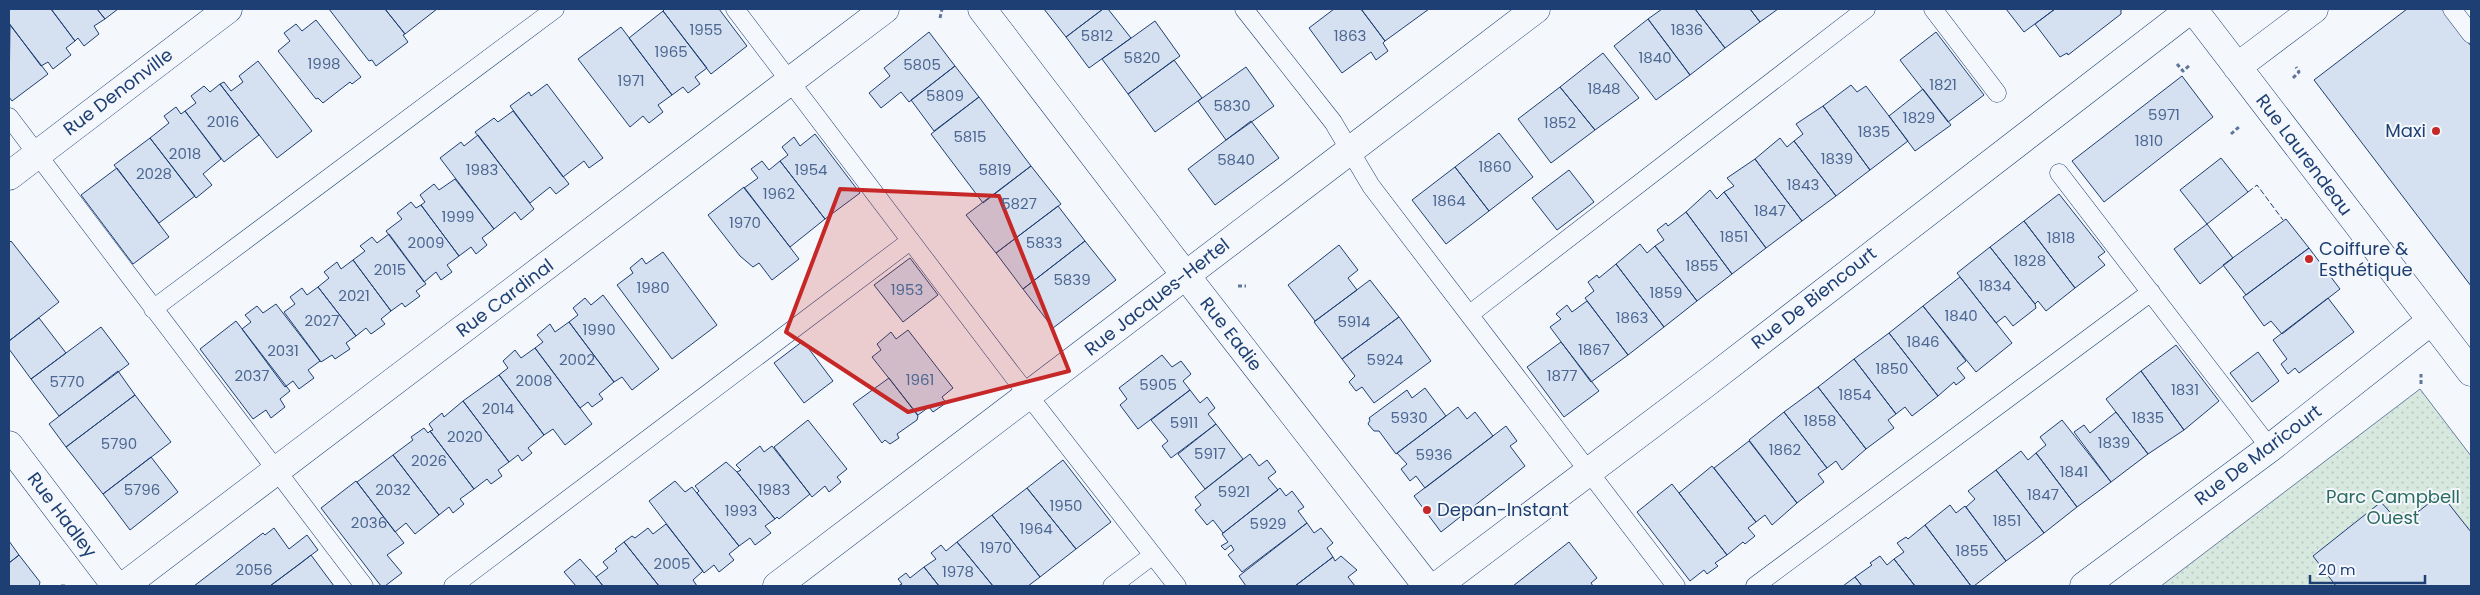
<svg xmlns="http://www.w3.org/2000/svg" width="2480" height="595" font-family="Poppins,sans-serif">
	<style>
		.park { fill: url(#park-dots); stroke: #687fa3 }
		.building { fill: #d5e0f0; stroke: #1d3f73 }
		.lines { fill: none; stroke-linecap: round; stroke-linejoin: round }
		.service-casing { stroke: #1d3f73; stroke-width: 19 }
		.minor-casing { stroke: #1d3f73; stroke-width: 29 }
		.path { stroke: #5e769c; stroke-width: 3; stroke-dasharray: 4 2.5; stroke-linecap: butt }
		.service { stroke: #f4f7fb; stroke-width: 18 }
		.minor { stroke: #f4f7fb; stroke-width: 28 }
		.fence { stroke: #1d3f73; stroke-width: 1; stroke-dasharray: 6 2.5; stroke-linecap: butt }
		.marked { fill: #c62828; fill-opacity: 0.2; stroke: #c62828; stroke-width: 4; stroke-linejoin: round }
		.poi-dot { fill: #c62828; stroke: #f4f7fb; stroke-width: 2 }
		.labels { text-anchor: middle; stroke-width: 4; stroke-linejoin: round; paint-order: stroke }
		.number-label { font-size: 15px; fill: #4b6792 }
		.street-label { font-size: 18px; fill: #1d3f73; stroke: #f4f7fb }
		.poi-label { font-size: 18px; fill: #1d3f73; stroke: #f4f7fb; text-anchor: start }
		.park-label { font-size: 18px; fill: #2c6c60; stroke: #f4f7fb }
	</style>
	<defs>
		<pattern id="park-dots" width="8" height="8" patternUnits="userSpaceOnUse" patternTransform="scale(1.25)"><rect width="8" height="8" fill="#d7e8df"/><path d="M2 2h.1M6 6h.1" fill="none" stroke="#b8c8c3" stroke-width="1.8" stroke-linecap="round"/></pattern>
	</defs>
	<rect width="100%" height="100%" fill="#f4f7fb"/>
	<path class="park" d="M2420 389 2471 456V586H2161Z"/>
	<path class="building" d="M9 9H51L75 41 66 48 71 55 53 69 48 62 41 66 9 23Z
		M51 9H97L105 19 94 26 99 34 84 46 78 38 75 41Z
		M97 9H118L105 19Z
		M329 9H385L405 34 403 35 408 42 376 66 372 60 369 61Z
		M385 9H437L405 34Z
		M665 9H719L747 46 711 74 663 11Z
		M1044 9H1103L1066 37Z
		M1103 9H1108L1131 38 1089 68 1066 37Z
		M1334 9H1361L1385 41 1383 43 1388 51 1376 60 1371 52 1342 73 1309 28Z
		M1361 9H1429L1385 41Z
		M1662 9H1695L1725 48 1690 75 1648 19Z
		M1695 9H1750L1760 22 1725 48Z
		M1750 9H1778L1760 22Z
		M2006 9H2055L2024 32Z
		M2055 9H2121V14L2068 55 2067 53 2060 57 2035 24Z
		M2407 9H2442L2471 46V286L2314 80Z
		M663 11 707 68 695 77 700 84 688 93 683 87 672 95 629 38Z
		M1648 19 1690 75 1656 100 1614 46Z
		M316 20 361 77 352 84 350 82 323 103 318 98 316 99 278 51 290 41 284 33 296 24 302 31Z
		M1155 21 1180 56 1128 94 1102 59Z
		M10 25 48 74 12 101 9 97Z
		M621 27 672 95 658 105 663 112 649 123 643 116 630 127 578 59Z
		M929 32 955 66 909 102 901 92 881 108 869 93 890 76 884 68Z
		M1936 32 1984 95 1948 122 1900 60Z
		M1603 53 1639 98 1595 130 1560 87Z
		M1174 60 1202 98 1155 132 1128 94Z
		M258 61 312 131 277 158 220 84 224 82 231 91 243 82 239 76Z
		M955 66 979 97 934 131 911 100Z
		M1246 67 1274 106 1226 140 1198 101Z
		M2182 76 2213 117 2104 202 2072 161Z
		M220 84 259 135 224 162 185 111 196 103 191 96 204 86 210 92Z
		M547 84 603 158 589 168 584 161 563 177 510 106 529 92 531 96Z
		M1851 85 1857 92 1866 86 1908 141 1870 170 1823 106Z
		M1560 87 1595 130 1551 163 1518 119Z
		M1923 89 1951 125 1915 151 1889 116Z
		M979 97 1031 166 983 203 931 134Z
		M1823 106 1870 170 1836 196 1794 141 1803 134 1796 124Z
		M176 107 181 114 185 111 221 159 203 174 212 185 196 198 150 138 169 123 164 116Z
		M513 111 569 184 556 194 550 187 530 203 475 132 494 118 498 122Z
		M1251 121 1279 158 1215 205 1188 169Z
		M1499 133 1533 177 1489 211 1455 167Z
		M815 134 860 193 825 219 780 161 788 155 782 147 794 137 800 146Z
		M478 135 534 209 521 220 515 212 494 229 440 158 461 142 464 146Z
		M150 138 195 196 159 223 114 165Z
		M1780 138 1787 147 1794 141 1836 196 1802 221 1755 159Z
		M2221 158 2248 192 2207 224 2180 190Z
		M1755 159 1802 221 1766 248 1724 192 1734 186 1727 178Z
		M762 161 769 170 780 161 825 219 790 247 744 188 758 178 751 169Z
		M1031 166 1061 204 996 253 966 215Z
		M1455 167 1489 211 1446 244 1412 200Z
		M117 168 169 237 133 264 81 195Z
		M1569 170 1594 202 1557 230 1532 198Z
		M455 179 494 229 482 238 487 245 476 254 471 247 459 256 421 205 425 202 420 195 434 184 439 190Z
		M744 187 799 259 772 280 759 263 753 267 740 256 708 215Z
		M1710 190 1717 199 1724 192 1766 248 1732 274 1686 212Z
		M2059 194 2105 252 2098 257 2105 265 2075 288 2024 221Z
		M411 202 416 208 421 205 459 256 447 265 452 272 441 280 436 272 424 282 386 231 402 219 397 213Z
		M1058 206 1085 241 1023 289 996 253Z
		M1686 212 1732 274 1697 301 1655 246 1664 240 1657 230 1666 223 1668 226Z
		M2286 219 2309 248 2246 295 2223 265Z
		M2024 221 2075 288 2046 311 2038 301 2035 304 1990 247Z
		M2207 224 2233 258 2200 284 2174 249Z
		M389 234 426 284 416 291 420 296 405 307 402 303 391 311 353 260 365 251 360 246 372 237 377 243Z
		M11 241 59 302 9 341V243Z
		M1085 241 1116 280 1053 328 1023 289Z
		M1640 244 1647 253 1655 246 1697 301 1664 327 1616 264Z
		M1339 245 1358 270 1348 278 1357 290 1315 321 1288 285Z
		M1990 247 2035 304 2036 308 2013 326 2005 316 1996 323 1957 273Z
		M2309 248 2340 289 2282 334 2271 321 2264 326 2243 297Z
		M663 252 717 325 672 359 617 285 633 273 630 268 642 258 646 264Z
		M910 258 938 295 903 322 874 285Z
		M353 260 391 311 381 319 385 324 371 334 366 328 356 336 318 287 329 278 324 272 337 262 341 269Z
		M1616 264 1664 327 1628 355 1585 298 1594 291 1588 282 1597 275 1599 278Z
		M1960 277 2012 343 1976 372 1923 306Z
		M1370 280 1399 317 1342 359 1314 322Z
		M318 287 356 336 346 343 350 349 335 359 332 355 321 362 284 312 295 304 290 297 302 288 307 295Z
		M603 295 659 369 632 390 622 377 614 382 569 322 578 315 573 308 585 298 591 305Z
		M2328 298 2354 332 2299 373 2295 368 2288 374 2281 364 2287 359 2273 340Z
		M1587 301 1628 355 1591 382 1550 327 1561 319 1556 314 1567 305 1572 312Z
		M276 304 320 361 308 370 314 378 299 389 293 381 285 387 242 329 251 322 245 315 257 306 263 313Z
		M1923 306 1966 361 1957 368 1965 378 1956 385 1954 382 1938 396 1889 333Z
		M1399 317 1431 361 1374 403 1362 387 1356 391 1349 382 1355 376 1342 359Z
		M39 318 66 353 31 379 9 349V341Z
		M236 321 290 391 280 399 285 407 271 418 266 410 253 419 200 349Z
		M569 322 614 382 599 394 603 399 592 407 588 402 580 408 535 348 543 342 537 335 550 324 555 332Z
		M101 327 129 364 59 416 31 379Z
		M908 330 953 388 942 397 946 403 933 412 929 407 918 415 872 357 881 350 877 344 891 332 896 339Z
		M1889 333 1938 396 1912 416 1905 407 1896 414 1854 359Z
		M803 341 833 381 804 403 774 363Z
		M1561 342 1599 391 1564 417 1527 367Z
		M2176 345 2219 401 2184 430 2141 371Z
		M535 348 592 424 565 445 553 429 544 435 499 375 508 368 503 361 515 350 521 358Z
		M2258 352 2279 381 2252 402 2230 373Z
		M1162 355 1172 367 1181 361 1191 374 1183 381 1190 390 1138 429 1120 405 1127 399 1119 388Z
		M1854 359 1896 414 1888 420 1894 428 1866 449 1818 387Z
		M118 371 135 395 66 447 49 424Z
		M2141 371 2184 430 2148 454 2106 399Z
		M499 375 544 435 528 448 532 453 522 461 518 455 509 462 463 401Z
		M889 378 918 416 917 420 897 434 899 438 890 444 885 440 882 443 853 404Z
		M1818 387 1866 449 1842 470 1836 461 1827 468 1784 412Z
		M1425 388 1446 416 1396 454 1379 431H1374L1368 424 1370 420 1369 418 1407 390 1412 398Z
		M1190 390 1200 403 1207 397 1215 408 1208 414 1216 424 1171 458 1162 446 1168 441 1151 420Z
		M135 395 171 442 103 494 66 447Z
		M463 401 509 462 498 470 502 476 491 484 487 479 474 489 430 431 433 430 429 424 442 413 444 417Z
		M1458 407 1467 419 1475 412 1493 436 1425 488 1416 476 1410 481 1401 469 1407 464 1397 453Z
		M1784 412 1827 468 1818 474 1824 482 1797 503 1749 440Z
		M2116 412 2148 454 2111 482 2074 432 2084 425 2090 433Z
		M808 420 847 469 837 477 841 482 829 492 825 486 812 497 774 447Z
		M2062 420 2111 482 2077 507 2036 453 2046 445 2040 437Z
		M1216 424 1243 459 1205 489 1178 454Z
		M1506 426 1517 441 1510 446 1525 466 1441 532 1414 496Z
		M424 428 428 433 430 431 474 489 460 499 464 504 453 513 449 507 439 515 393 455 413 440 411 437Z
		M1749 441 1797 503 1772 525 1765 515 1756 522 1714 468Z
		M760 446 764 452 772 446 810 494 779 519 777 517 775 519 737 472 741 470 736 465Z
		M2021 451 2028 460 2036 453 2077 507 2044 533 1996 470Z
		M1250 454 1259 466 1267 460 1276 472 1268 478 1278 490 1223 533 1213 520 1207 525 1195 510 1201 505 1195 497Z
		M393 455 439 515 415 534 406 523 395 532 357 482Z
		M151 457 178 492 130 530 103 494Z
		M1063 460 1111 522 1076 549 1027 488Z
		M726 462 737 472 775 519 765 526 771 533 755 545 750 538 739 546 697 493 699 491 695 486Z
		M1712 466 1756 522 1748 528 1755 536 1745 544 1743 542 1727 555 1679 493Z
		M1996 470 2044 533 2006 561 1966 507 1975 499 1968 491Z
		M356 481 404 543 387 555 402 573 385 586H381L321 508Z
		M675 481 685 492 692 487 739 546 729 554 734 560 719 572 714 565 704 573 649 501Z
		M1672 484 1727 555 1715 563 1718 566 1707 574 1704 570 1690 581 1637 512Z
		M1027 488 1076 549 1040 577 992 515Z
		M1280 488 1286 496 1292 491 1304 507 1298 511 1307 523 1242 572 1228 555 1234 550 1231 545 1225 550 1221 546 1228 542 1222 534Z
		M2441 494 2471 532V586H2336L2313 556 2381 502 2395 518 2399 515 2406 521Z
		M1950 505 1956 513 1965 506 2006 561 1974 586H1971L1925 525Z
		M992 515 1040 577 1028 586H993L957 542Z
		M1307 523 1314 533 1321 528 1333 543 1327 548 1333 557 1295 586H1246L1239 576Z
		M666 524 703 571 693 580 697 586H659L624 542 632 536 635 538 648 528 653 534Z
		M1925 525 1971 586H1915L1894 559 1904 552 1897 543 1906 537 1908 539Z
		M274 528 289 549 307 535 318 550 270 586H194L263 533 265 535Z
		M9 541 19 555 9 563Z
		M624 542 659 586H603L596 577 608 568 603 562 617 551 615 549Z
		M957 542 993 586H939L924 567 936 559 931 553 941 545 946 551Z
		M1569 542 1597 578 1591 583 1593 586H1513Z
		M19 555 40 582 39 586H9V563Z
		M311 555 334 586H270L301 563Z
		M1341 556 1357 570 1348 577 1355 586H1295L1333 557 1335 561Z
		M1880 556 1887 565 1894 559 1915 586H1862L1855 577 1872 565 1870 563Z
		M580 559 596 577 603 586H576L564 572Z
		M924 567 939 586H898L902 584 898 579 906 573 910 578Z
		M1855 577 1862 586H1843Z"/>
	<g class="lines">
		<defs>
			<path id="service" d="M735 9 1014 377 1177 586
				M1244 9 1333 122 1371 186 1676 586
				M1933 9 1997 93
				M2452 9 2471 34
				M9 117 364 586
				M2059 173 2270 448
				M153 309 555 9
				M1470 314 1866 9
				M453 586 910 241
				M1112 586 1153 555
				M1755 586 2151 292"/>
			<path id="minor" d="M982 9 1169 254 1427 586
				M2193 9 2471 372
				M2237 67 2314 9
				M9 176 228 9
				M9 445 116 586
				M124 586 885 9
				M777 586 1536 9
				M1437 586 1705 384 2191 9
				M2084 586 2270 448 2431 321"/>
		</defs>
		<use href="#service" class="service-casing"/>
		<use href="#minor" class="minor-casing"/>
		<path class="path" d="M940 18 942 9
			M2177 64 2183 71 2190 65
			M2293 78 2299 72 2296 67
			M2231 134 2240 126
			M1238 286H1246
			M2421 384V374
			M61 586H65"/>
		<use href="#service" class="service"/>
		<use href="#minor" class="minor"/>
		<path class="fence" d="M2248 192 2257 185 2283 220"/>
	</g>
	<path class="marked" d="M840 189 999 196 1069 371 908 412 786 332Z"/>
	<g class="poi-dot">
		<circle cx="2436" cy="131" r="5"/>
		<circle cx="2309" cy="259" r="5"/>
		<circle cx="1427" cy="510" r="5"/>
	</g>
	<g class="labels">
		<g class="number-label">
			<text x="706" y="35">1955</text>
			<text x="1687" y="35">1836</text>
			<text x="1097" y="41">5812</text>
			<text x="1350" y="41">1863</text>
			<text x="671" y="57">1965</text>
			<text x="1142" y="63">5820</text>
			<text x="1655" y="63">1840</text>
			<text x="324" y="69">1998</text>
			<text x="922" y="70">5805</text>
			<text x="631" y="86">1971</text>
			<text x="1943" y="90">1821</text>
			<text x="1604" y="94">1848</text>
			<text x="945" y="101">5809</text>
			<text x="1232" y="111">5830</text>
			<text x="2164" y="120">5971</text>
			<text x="1919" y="123">1829</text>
			<text x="223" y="127">2016</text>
			<text x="1560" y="128">1852</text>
			<text x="1874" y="137">1835</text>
			<text x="970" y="142">5815</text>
			<text x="2149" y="146">1810</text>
			<text x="185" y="159">2018</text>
			<text x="1837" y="164">1839</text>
			<text x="1236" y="165">5840</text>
			<text x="1495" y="172">1860</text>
			<text x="482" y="175">1983</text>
			<text x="811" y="175">1954</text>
			<text x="995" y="175">5819</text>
			<text x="154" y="179">2028</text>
			<text x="1803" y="190">1843</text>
			<text x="779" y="199">1962</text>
			<text x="1449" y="206">1864</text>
			<text x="1019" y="209">5827</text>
			<text x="1770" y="216">1847</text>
			<text x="458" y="222">1999</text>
			<text x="745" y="228">1970</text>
			<text x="1734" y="242">1851</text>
			<text x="2061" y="243">1818</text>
			<text x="426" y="248">2009</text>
			<text x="1044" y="248">5833</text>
			<text x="2030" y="266">1828</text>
			<text x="1702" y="271">1855</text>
			<text x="390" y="275">2015</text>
			<text x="1072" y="285">5839</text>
			<text x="1995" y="291">1834</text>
			<text x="653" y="293">1980</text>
			<text x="907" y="295">1953</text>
			<text x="1666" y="298">1859</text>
			<text x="354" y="301">2021</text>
			<text x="1961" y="321">1840</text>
			<text x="1632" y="323">1863</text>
			<text x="322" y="326">2027</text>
			<text x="1354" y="327">5914</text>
			<text x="599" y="335">1990</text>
			<text x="1923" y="347">1846</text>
			<text x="1594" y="355">1867</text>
			<text x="283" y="356">2031</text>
			<text x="577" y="365">2002</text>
			<text x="1385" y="365">5924</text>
			<text x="1892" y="374">1850</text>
			<text x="252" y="381">2037</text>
			<text x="1562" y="381">1877</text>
			<text x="920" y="385">1961</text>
			<text x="534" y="386">2008</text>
			<text x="67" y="387">5770</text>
			<text x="1158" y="390">5905</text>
			<text x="2185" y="395">1831</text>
			<text x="1855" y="400">1854</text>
			<text x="498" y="414">2014</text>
			<text x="1409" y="423">5930</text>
			<text x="2148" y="423">1835</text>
			<text x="1820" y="426">1858</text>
			<text x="1184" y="428">5911</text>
			<text x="465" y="442">2020</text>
			<text x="2114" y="448">1839</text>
			<text x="119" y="449">5790</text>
			<text x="1785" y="455">1862</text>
			<text x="1210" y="459">5917</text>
			<text x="1434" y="460">5936</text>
			<text x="429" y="466">2026</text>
			<text x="2074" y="477">1841</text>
			<text x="142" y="495">5796</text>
			<text x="393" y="495">2032</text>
			<text x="774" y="495">1983</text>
			<text x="1234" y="497">5921</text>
			<text x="2043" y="500">1847</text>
			<text x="1066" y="511">1950</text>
			<text x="741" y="516">1993</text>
			<text x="2007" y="526">1851</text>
			<text x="369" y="528">2036</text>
			<text x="1268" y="529">5929</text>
			<text x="1036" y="534">1964</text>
			<text x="996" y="553">1970</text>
			<text x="1972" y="556">1855</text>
			<text x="672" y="569">2005</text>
			<text x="254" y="575">2056</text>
			<text x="958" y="577">1978</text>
		</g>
		<g class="street-label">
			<text transform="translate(118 92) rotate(-37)" y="6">Rue Denonville</text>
			<text transform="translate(2304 155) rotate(53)" y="6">Rue Laurendeau</text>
			<text transform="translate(1157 297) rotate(-38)" y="6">Rue Jacques-Hertel</text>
			<text transform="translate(505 298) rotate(-37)" y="6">Rue Cardinal</text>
			<text transform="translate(1814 298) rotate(-38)" y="6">Rue De Biencourt</text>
			<text transform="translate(1231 334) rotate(52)" y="6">Rue Eadie</text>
			<text transform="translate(2258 455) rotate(-37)" y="6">Rue De Maricourt</text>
			<text transform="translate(62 515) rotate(53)" y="6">Rue Hadley</text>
		</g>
		<g class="poi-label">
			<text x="2426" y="137" text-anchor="end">Maxi</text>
			<text x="2319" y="255">Coiffure &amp;<tspan x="2319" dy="21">Esthétique</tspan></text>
			<text x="1437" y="516">Depan-Instant</text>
		</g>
		<g class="park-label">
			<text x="2393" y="503">Parc Campbell<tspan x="2393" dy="21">Ouest</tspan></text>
		</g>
	</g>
	<rect width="2480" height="595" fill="none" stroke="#1d3f73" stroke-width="20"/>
	<path d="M2310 575v8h115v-8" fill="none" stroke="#1d3f73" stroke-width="2.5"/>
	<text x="2318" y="575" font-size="15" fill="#1d3f73" stroke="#f4f7fb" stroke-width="4" paint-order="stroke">20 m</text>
</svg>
